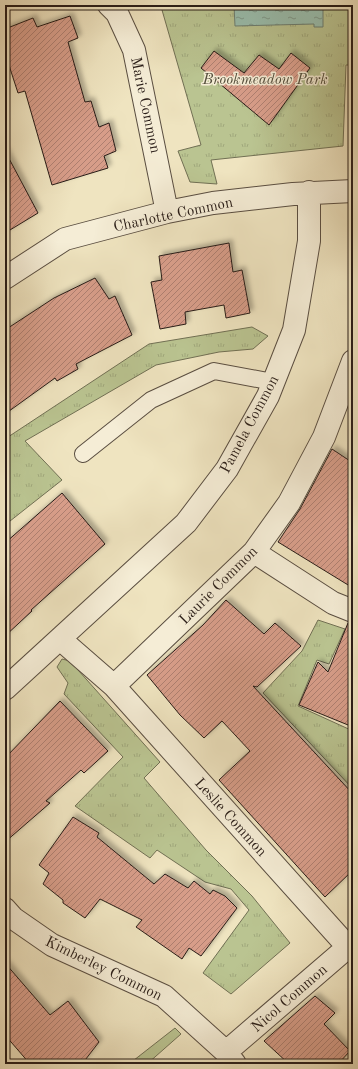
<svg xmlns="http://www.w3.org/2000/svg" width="358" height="1069" font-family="'Old Standard TT',serif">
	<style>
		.park { fill: url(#park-tufts); stroke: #717054 }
		.water { fill: url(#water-ripples); stroke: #6c7e72 }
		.building { fill: url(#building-hatch); stroke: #281c17; filter: url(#shadow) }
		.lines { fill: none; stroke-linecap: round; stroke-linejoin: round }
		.lane-casing { stroke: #5a4e41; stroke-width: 18 }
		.street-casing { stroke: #5a4e41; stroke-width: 24 }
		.lane { stroke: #f5edd6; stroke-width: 16 }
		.street { stroke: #f5edd6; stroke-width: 22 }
		.labels { text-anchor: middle; stroke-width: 3; stroke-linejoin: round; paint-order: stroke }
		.park-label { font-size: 15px; font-style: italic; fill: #544e3c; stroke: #f5edd6 }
		.street-label { font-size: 15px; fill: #281c17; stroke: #f5edd6 }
	</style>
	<defs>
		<pattern id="park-tufts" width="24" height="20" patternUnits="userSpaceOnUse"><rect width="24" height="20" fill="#bac491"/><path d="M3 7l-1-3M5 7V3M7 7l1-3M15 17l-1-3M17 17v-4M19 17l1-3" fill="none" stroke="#a0a87c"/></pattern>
		<pattern id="water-ripples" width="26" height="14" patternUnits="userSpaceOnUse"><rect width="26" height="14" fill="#9abfaf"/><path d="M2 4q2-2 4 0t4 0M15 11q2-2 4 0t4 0" fill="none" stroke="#7e9a8d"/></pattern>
		<pattern id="building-hatch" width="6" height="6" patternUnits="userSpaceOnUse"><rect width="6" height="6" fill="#d79d89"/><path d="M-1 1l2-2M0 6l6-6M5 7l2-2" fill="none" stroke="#ae7f6f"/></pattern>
		<filter id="shadow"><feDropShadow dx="3.5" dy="-3.5" stdDeviation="2" flood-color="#0004"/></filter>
	</defs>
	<rect width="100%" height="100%" fill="#efe4c0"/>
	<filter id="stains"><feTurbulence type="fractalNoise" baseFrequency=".005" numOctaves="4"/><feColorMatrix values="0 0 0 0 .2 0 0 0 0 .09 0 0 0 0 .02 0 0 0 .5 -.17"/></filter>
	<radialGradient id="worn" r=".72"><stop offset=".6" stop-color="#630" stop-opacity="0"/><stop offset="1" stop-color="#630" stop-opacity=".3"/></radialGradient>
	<path class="park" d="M158 5H353V65H346L343 146 211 160 217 184 190 182 178 151 201 145 162 10Z
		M252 327 268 336 253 349 219 352 156 365 25 441 62 480 5 525V439L149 344Z
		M318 620 345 629 329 664 317 660 298 706 353 731V789L263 693 302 651Z
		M62 659 70 661 160 762 144 778 206 850 252 896 290 943 231 994 203 973 249 910 231 889 205 882 157 850 150 858 75 806 123 757 64 694 68 683 57 667Z
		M175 1028 181 1034 147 1064H129Z"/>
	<path class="water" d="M234 5H323V27H314V24L235 26Z"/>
	<path class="building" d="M70 16 78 38 68 42 85 102 91 101 99 127 109 123 116 151 104 156 108 168 52 185 25 91 18 93 5 53V29L33 18 37 27Z
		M214 51 244 73 259 55 279 69 291 53 310 68 269 125 201 68Z
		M5 151 38 213 5 233Z
		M229 243 233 272 242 270 250 313 226 318 224 305 185 312 186 324 160 329 151 282 162 280 159 256Z
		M95 278 109 299 115 296 132 335 76 364 78 369 57 381 55 378 5 414V330L54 298Z
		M332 449 353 463V588L278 542 300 509Z
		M62 493 105 544 31 610 32 611 5 636V543Z
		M226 600 264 634 275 623 301 646 257 687 253 686 353 794V870L325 897 219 780 250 751 222 721 204 738 180 715 147 675 203 625Z
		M348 623H353V727L299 705 318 662 328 672Z
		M60 701 108 751 84 773 81 770 46 801 50 803 5 842V758Z
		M73 817 99 833 97 837 154 884 165 874 188 888 194 881 210 894 213 890 225 896 237 908 201 956 189 948 182 959 136 927 142 920 100 899 85 918 63 903V900L43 884 49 873 39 865Z
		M5 963 50 1015 68 1001 99 1042 82 1064H30L5 1035Z
		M315 996 335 1013 324 1024 350 1051 338 1064H289L264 1041Z"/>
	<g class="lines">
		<defs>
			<path id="lane" d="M83 454 151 400 214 371 273 382"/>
			<path id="street" d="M109 5 117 13 134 50 167 212
				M5 278 65 239 167 212 213 203 293 194 353 191
				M254 552 333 603 353 611
				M60 639 114 686 348 947
				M114 686 254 552 289 503 324 437 353 361
				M5 689 186 523 227 469 268 396 294 330 309 241V192
				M5 909 13 918 52 945 164 996 226 1052 235 1064
				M226 1052 348 947 353 946"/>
		</defs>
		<use href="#lane" class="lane-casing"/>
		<use href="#street" class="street-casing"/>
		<use href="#lane" class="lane"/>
		<use href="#street" class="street"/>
	</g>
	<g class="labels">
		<g class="park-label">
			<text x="265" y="84">Brookmeadow Park</text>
		</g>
		<g class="street-label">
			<text transform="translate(146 105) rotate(78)" y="5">Marie Common</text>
			<text transform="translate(173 214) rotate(-12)" y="5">Charlotte Common</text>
			<text transform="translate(249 424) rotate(-62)" y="5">Pamela Common</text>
			<text transform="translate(218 585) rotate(-45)" y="5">Laurie Common</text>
			<text transform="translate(231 817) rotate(48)" y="5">Leslie Common</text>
			<text transform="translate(104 968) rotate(26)" y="5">Kimberley Common</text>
			<text transform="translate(289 998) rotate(-41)" y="5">Nicol Common</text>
		</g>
	</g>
	<rect width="358" height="1069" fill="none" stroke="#efe4c0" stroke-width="20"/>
	<rect x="6" y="6" width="346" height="1057" fill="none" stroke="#281c17" stroke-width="2"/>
	<rect x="10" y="10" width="338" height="1049" fill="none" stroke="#281c17"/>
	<rect width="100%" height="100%" filter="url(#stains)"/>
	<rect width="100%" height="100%" fill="url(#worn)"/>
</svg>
